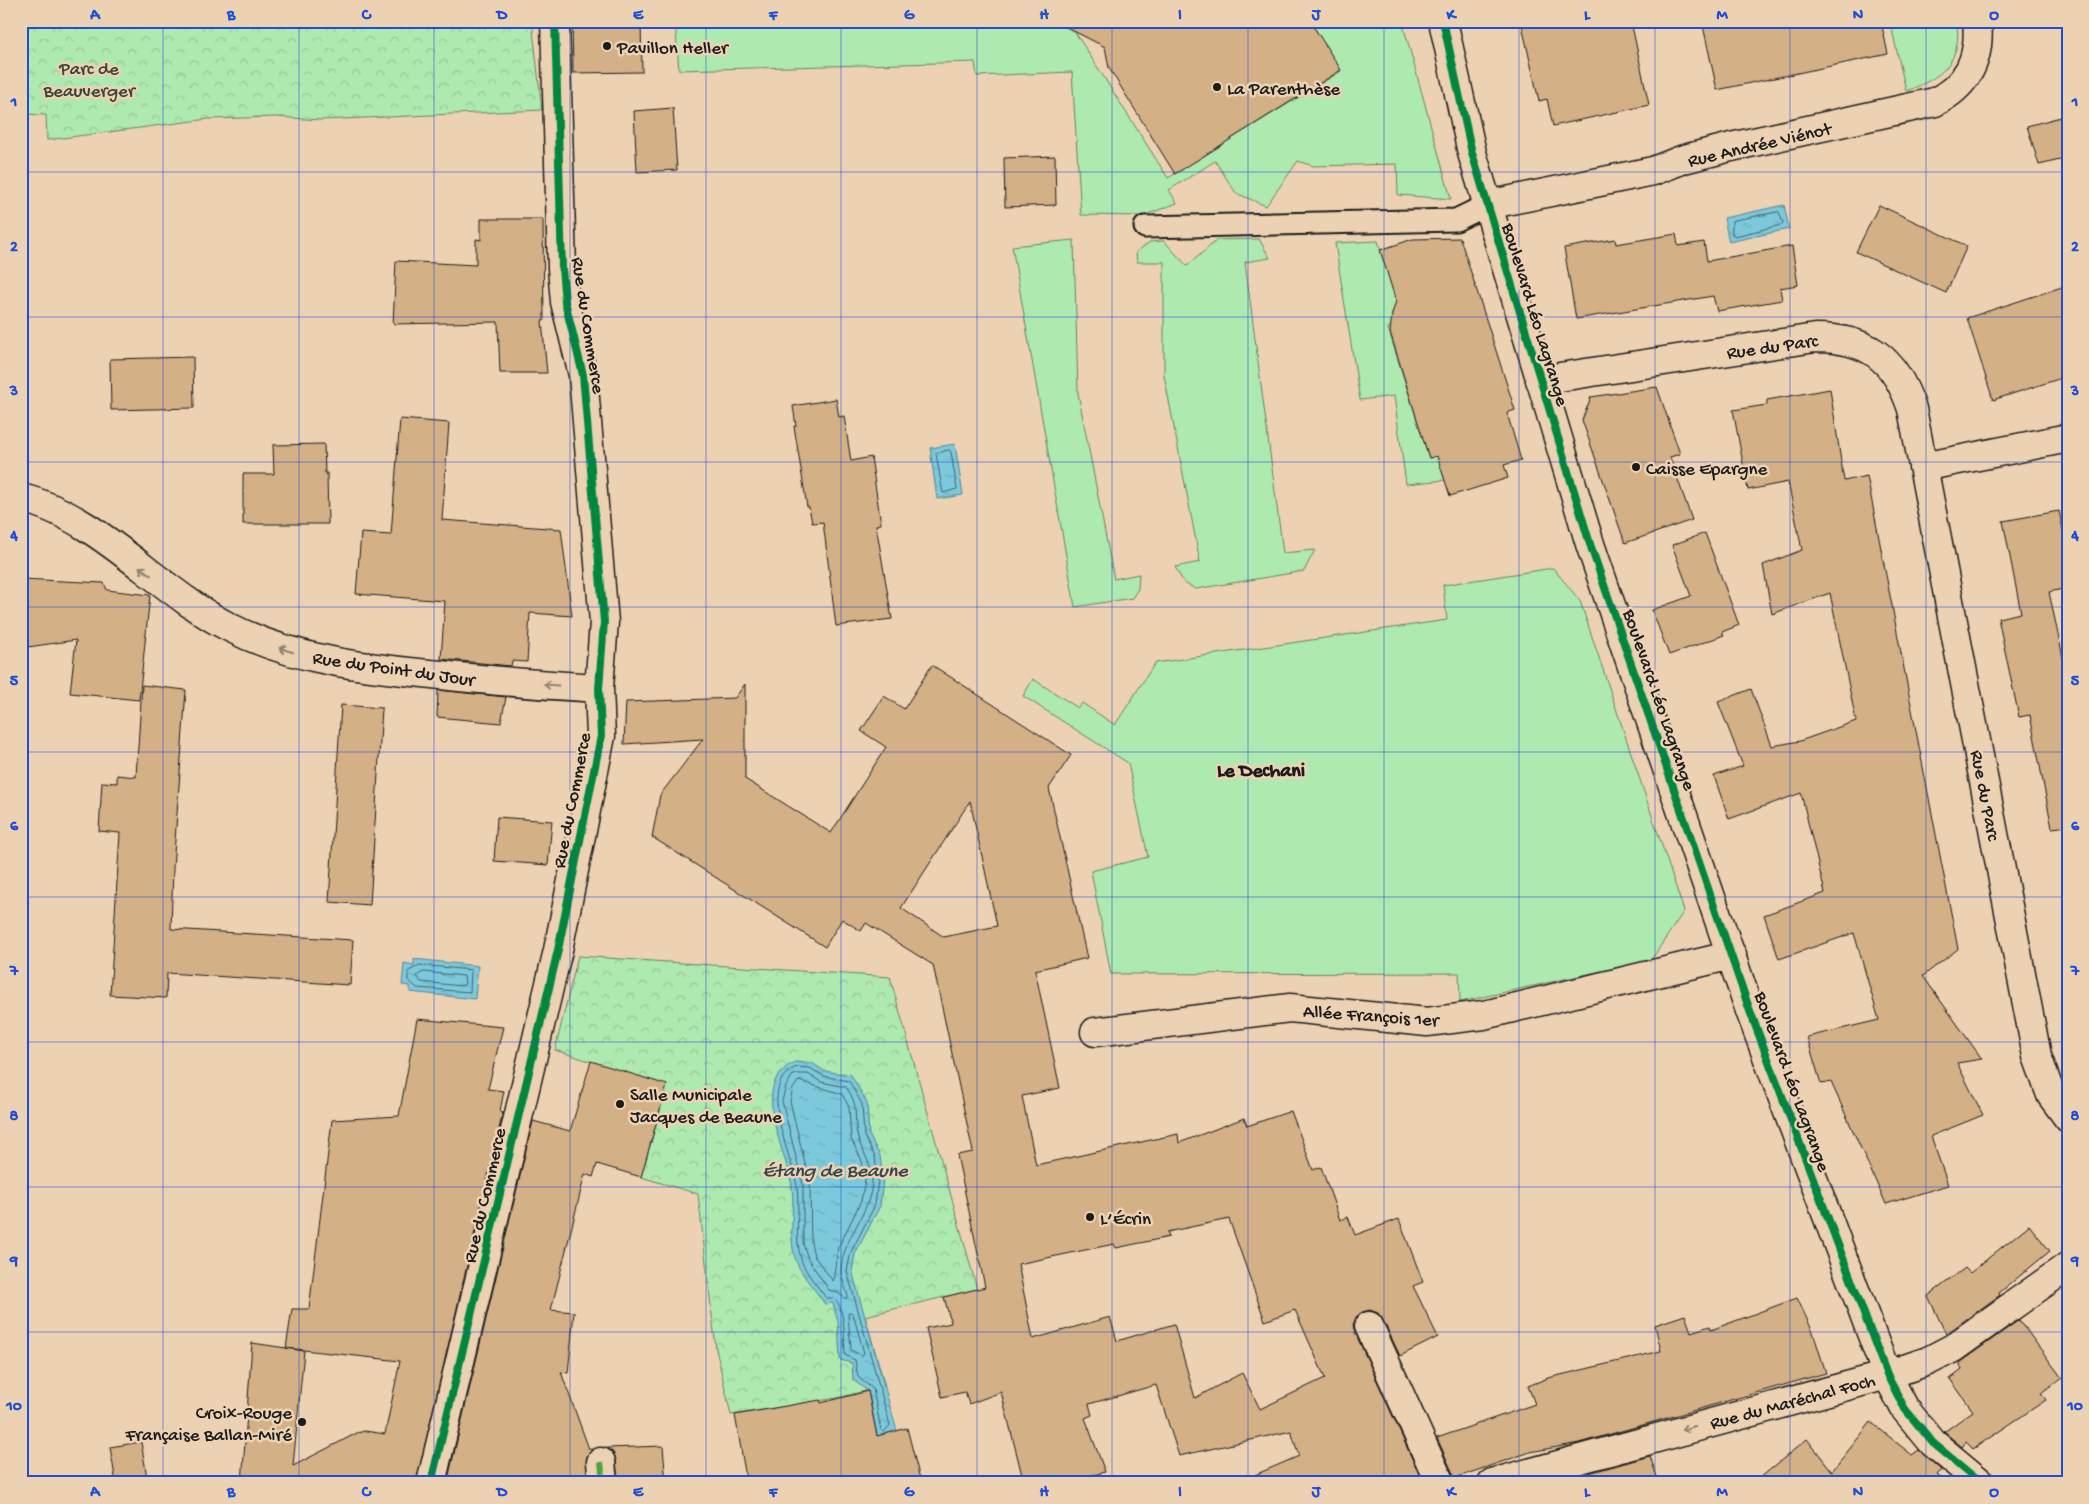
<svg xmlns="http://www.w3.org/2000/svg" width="2089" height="1504" font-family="'Gochi Hand',sans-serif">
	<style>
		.green { fill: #aee9af; stroke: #658266 }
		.park { fill: url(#park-crowns); stroke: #658266 }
		.water { fill: url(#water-ripples); stroke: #56848f }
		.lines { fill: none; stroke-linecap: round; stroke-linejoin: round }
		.shore { stroke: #436169; stroke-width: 1 }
		.building { fill: #d3b085; stroke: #1c1c1c; fill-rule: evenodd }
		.lane-casing { stroke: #1c1c1c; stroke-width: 25 }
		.street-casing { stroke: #1c1c1c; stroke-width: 31 }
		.secondary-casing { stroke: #1c1c1c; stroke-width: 31 }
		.lane { stroke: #ecd2b3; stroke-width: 21 }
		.street { stroke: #ecd2b3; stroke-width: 28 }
		.secondary { stroke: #ecd2b3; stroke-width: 28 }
		.quiet { stroke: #4fa141; stroke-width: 6; stroke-dasharray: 12 6; stroke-linecap: butt }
		.cycleway-casing { stroke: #ecd2b3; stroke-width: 11 }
		.cycleway { stroke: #00873e; stroke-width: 8 }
		.oneway { stroke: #8e806f }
		.grid { fill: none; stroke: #1d4ed8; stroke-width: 1; stroke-opacity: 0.55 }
		.poi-dot { fill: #1c1c1c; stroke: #ecd2b3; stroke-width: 2 }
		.labels { text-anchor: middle; stroke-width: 5; stroke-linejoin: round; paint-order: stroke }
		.poi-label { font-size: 19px; fill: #1c1c1c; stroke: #ecd2b3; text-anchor: start }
		.park-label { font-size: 19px; fill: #394539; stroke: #ecd2b3 }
		.street-label { font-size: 19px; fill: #1c1c1c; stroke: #ecd2b3 }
		.neighbourhood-label { font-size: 20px; font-weight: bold; fill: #1c1c1c; stroke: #ecd2b3 }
		.water-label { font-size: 20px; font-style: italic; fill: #34474c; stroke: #ecd2b3 }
		.neatline { fill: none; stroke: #1d4ed8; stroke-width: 2 }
		.grid-label { font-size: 16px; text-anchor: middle; font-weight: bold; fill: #1d4ed8 }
	</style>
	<defs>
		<pattern id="park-crowns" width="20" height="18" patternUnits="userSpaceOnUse" patternTransform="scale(1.25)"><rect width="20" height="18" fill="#aee9af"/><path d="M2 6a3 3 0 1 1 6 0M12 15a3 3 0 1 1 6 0" fill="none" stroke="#95c796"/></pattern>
		<pattern id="water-ripples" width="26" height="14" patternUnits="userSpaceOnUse" patternTransform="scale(1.25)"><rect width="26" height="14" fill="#7dc9dc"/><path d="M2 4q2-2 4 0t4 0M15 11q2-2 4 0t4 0" fill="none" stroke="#6bacbc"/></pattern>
	</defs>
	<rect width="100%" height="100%" fill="#ecd2b3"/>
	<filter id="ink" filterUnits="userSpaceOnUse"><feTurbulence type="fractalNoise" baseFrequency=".02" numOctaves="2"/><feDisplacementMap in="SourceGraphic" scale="10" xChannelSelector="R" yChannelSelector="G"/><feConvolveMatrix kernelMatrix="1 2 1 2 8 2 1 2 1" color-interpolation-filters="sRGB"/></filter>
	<g filter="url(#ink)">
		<path class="green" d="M675 21H1068L1168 178 1341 71 1310 21H1402L1451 199 1398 195 1397 164 1313 166 1298 161 1266 206 1236 193 1215 161 1169 190 1177 203 1143 216 1081 215 1072 72 977 76 975 62 679 70Z
			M1890 21H1957C1962 62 1942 78 1906 91Z
			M1259 239 1270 258 1245 262 1283 553 1315 550 1304 571 1196 589 1184 583 1175 567 1200 562 1164 375V262H1137L1136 252 1150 242 1164 241 1187 266 1217 240Z
			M1074 240 1078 393 1114 579 1139 574 1138 589 1132 598 1075 607 1012 246Z
			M1378 241 1398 307 1392 314 1394 325 1388 328 1429 458 1437 456 1445 480 1406 484 1394 396 1360 400 1335 243Z
			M1553 568 1580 601 1684 911 1651 960 1460 1002 1459 973 1111 974 1091 871 1148 857 1128 763 1023 696 1033 679 1078 708 1082 703 1115 725 1155 663 1447 620 1443 585Z"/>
		<path class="park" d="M21 21H532L542 110 321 120 276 117 208 119 47 140 46 115 21 114Z
			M578 956 890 977 977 1289 865 1316 885 1386 837 1398 731 1415 716 1349 698 1194 641 1177 667 1086 555 1050Z"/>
		<path class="water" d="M1784 205 1789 229 1729 242 1724 218Z
			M955 444 963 495 937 499 930 448Z
			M414 959 478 966 475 999 410 992V986L402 985 404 963 414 965Z
			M795 1062 812 1063 824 1071 851 1075 867 1103 869 1135 880 1156 883 1180 880 1206 855 1254 852 1271 897 1431 890 1433 882 1460 868 1391 853 1380 852 1363 840 1360 838 1322 833 1303 825 1304C816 1291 803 1277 797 1263 787 1239 795 1212 792 1187 787 1151 747 1083 795 1062Z"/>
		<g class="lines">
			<path class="shore" d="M1779 212 1783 223 1781 225 1735 236 1732 234V221Z
				M949 450 951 452 957 489 943 493 936 454Z
				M420 965 471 970 470 992 417 988 408 980V972Z
				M424 972 464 976 465 984 462 986 421 982 417 976Z
				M797 1067 810 1068 823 1076 849 1081 862 1104 864 1136 875 1157 878 1180 875 1205 851 1252 847 1271 890 1425 884 1432 881 1430 873 1389 858 1377 855 1360 845 1355C844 1341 846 1308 834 1298H826C818 1286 805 1273 801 1259 794 1236 800 1211 797 1187 793 1157 754 1082 797 1067Z
				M797 1074H808L821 1082 846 1087C861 1108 852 1116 858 1138 862 1153 873 1164 872 1181 871 1214 842 1238 841 1270 841 1279 846 1288 848 1296L846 1299 838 1293 829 1290 808 1259 803 1243V1185L782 1101 786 1086 792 1076Z
				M799 1081 842 1094 849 1107 851 1139 862 1161 865 1180 861 1201 838 1248 833 1281 814 1256 811 1242 810 1184 790 1101 793 1089Z
				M850 1312 853 1314 864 1353 862 1356 851 1350 848 1314Z"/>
		</g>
		<path class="building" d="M572 21H641L642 72 573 73Z
			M1054 21H1310L1341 70 1175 174 1109 68 1105 47Z
			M1521 21H1631L1649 105 1553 126 1547 99 1539 101Z
			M1702 21H1881L1888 54 1717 90Z
			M673 108 677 170 637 172 634 111Z
			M2068 115V158L2039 165 2027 126Z
			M1055 156 1056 205 1005 207 1004 158Z
			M1879 205 1967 246 1946 293 1856 252Z
			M481 219H543L544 321H542L547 373H500L498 322 393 324 396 261 476 265V239L481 240Z
			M1676 234 1678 246 1704 242 1707 261 1792 246 1798 285 1780 288 1782 300 1717 311 1713 296 1576 319 1564 248 1615 239 1616 244Z
			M1460 238 1515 410 1507 413 1521 460 1504 465 1508 478 1450 496 1437 456 1429 458 1390 332 1392 314 1396 301 1380 250 1413 239Z
			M2068 285V376L1993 400 1967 318Z
			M193 357 194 408 111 410 110 359Z
			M1657 387 1680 454 1670 457 1692 520 1625 543 1582 420 1591 397Z
			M1830 389 1844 481 1867 476 1958 949 1923 976 1982 1059 1957 1063 1983 1115 1931 1136 1948 1185 1886 1204 1831 1082 1821 1084 1807 1037 1879 1020 1854 933 1779 959 1764 915 1825 893 1801 793 1729 819 1714 776 1743 766 1718 702 1751 689 1772 746 1800 741 1856 721 1830 593 1772 614 1763 565 1802 550 1788 482 1748 490 1733 410 1767 405V400Z
			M836 399 839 417 844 416 851 461 871 457 881 524 876 525 892 619 836 626 823 522 812 523 809 507H807L794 426H796L793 406Z
			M400 419 449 423 442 520 561 529 572 616 530 613 527 662 512 661 511 666 441 659 445 601 356 594 361 533 391 535Z
			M324 444 325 473H327L328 524H243V474H274L273 445Z
			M2059 511 2068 553V588L2049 592 2068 681V826L2052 828 2030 715 2019 717 1998 618 2021 613 2003 521Z
			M1705 533 1739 625 1722 632 1724 635 1669 655 1652 610 1691 596 1672 545Z
			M21 579 104 583 107 590 150 595 139 700 70 693 76 640 21 648Z
			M932 665 1071 755 1049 788 1087 958 1035 970 1060 1088 1022 1096 1036 1165 1178 1134 1179 1143 1244 1118 1247 1126 1291 1111 1313 1170 1321 1167 1340 1220 1348 1217 1355 1235 1399 1219 1423 1282 1413 1286 1438 1337 1400 1356 1383 1320 1378 1313 1370 1310 1362 1312 1356 1317 1353 1325 1355 1332 1423 1483H1236L1299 1456 1291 1431 1179 1456 1156 1385 1089 1404 1092 1415 1085 1418 1105 1472 1058 1483H1024L1001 1392 969 1404 965 1392 942 1397 926 1328 951 1323 944 1297 985 1287 957 1155 973 1152 933 965 866 923 861 931 842 919 825 947 652 837 660 795 703 739 624 744 626 702 735 698 745 684V779L831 833 886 747 861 731 884 696 904 709ZM970 801 997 926 944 937 901 908ZM1229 1219 1265 1321 1295 1310 1325 1378 1260 1409 1242 1373 1195 1398 1174 1324 1117 1341 1110 1317 1033 1339 1018 1264 1114 1244 1116 1248 1169 1237 1167 1232Z
			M142 685 186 690 173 868 171 929 353 940 350 985 167 973 166 998 110 995 120 833 99 831 102 782 117 783V775L136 777Z
			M438 690 506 697 501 723 437 717Z
			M341 705 382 708 370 905 329 902Z
			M497 817 552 821 548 865 494 861Z
			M417 1019 503 1027 488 1089 504 1091 500 1111 503 1112 416 1483H242L252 1343 286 1348 292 1309H309L332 1120 399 1116ZM286 1348 400 1361 385 1434 365 1431 357 1433 293 1466 304 1351Z
			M591 1061 667 1085 641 1177 597 1164 593 1177 585 1174 551 1310 574 1312 568 1373 561 1372 589 1449H594L587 1456V1483H447L533 1121 570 1131Z
			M2029 1225 2050 1251 1999 1293 2000 1295 1946 1334 1928 1296 1965 1268 1970 1273Z
			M1797 1298 1813 1332 1826 1373 1579 1443 1530 1452 1455 1478 1437 1438 1535 1404 1528 1386 1548 1378 1661 1351 1655 1325 1685 1315 1691 1332 1710 1326 1711 1330Z
			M2019 1320 2062 1378 2041 1393 2046 1400 2025 1414 1973 1449 1966 1442 1962 1447 1944 1432 1973 1411 1950 1379 1962 1370 1959 1363Z
			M868 1391 877 1436 907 1428 921 1483H747L735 1415 820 1400 821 1403Z
			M1871 1422 1912 1455 1919 1450 1941 1470 1937 1475 1947 1483H1754L1807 1439 1832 1471Z
			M141 1442 148 1483H116L110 1447Z
			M663 1446 666 1483H618L616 1460 613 1453 608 1448Z
			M1650 1456 1659 1483H1592L1589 1473Z"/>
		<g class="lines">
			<defs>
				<path id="lane" d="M1145 227 1456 220 1487 205"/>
				<path id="street" d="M1487 205 1653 171 1684 159 1731 147 1935 102C1968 85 1981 58 1977 21
					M1540 380 1815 338C1868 338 1895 358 1912 409L2037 1056 2051 1095 2068 1118
					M1923 467 2068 438
					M21 498C98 516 158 591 229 627 295 661 368 668 441 675 494 681 547 685 599 688
					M1095 1032 1290 1008 1427 1022 1484 1015 1732 955
					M1369 1326 1440 1483
					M601 1462 603 1483
					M431 1483 558 950 601 736 599 688 604 622 583 375 565 302 562 268 555 21
					M1492 1483 1887 1375"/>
				<path id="secondary" d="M1443 21 1472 153 1590 544 1750 1011 1887 1375 1905 1409 1933 1443 1981 1483
					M1887 1375 1928 1361 1953 1348 2068 1266"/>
			</defs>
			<use href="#lane" class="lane-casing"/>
			<use href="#street" class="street-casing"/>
			<use href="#secondary" class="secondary-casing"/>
			<use href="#lane" class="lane"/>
			<use href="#street" class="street"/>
			<use href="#secondary" class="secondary"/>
			<path class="quiet" d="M601 1462 603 1483"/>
			<defs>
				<path id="cycleway" d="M1443 21 1472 153 1590 544 1750 1011 1887 1375 1905 1409 1933 1443 1981 1483
					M431 1483 558 950 601 736 599 688 604 622 583 375 565 302 562 268 555 21"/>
			</defs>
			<use href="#cycleway" class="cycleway-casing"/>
			<use href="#cycleway" class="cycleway"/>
		</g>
		<defs><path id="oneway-shaft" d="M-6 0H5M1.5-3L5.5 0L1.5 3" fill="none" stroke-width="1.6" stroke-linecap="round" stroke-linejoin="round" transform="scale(1.25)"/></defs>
		<g class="oneway">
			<use href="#oneway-shaft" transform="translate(145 571) rotate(-144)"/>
			<use href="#oneway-shaft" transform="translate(286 650) rotate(-163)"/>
			<use href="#oneway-shaft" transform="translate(551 685) rotate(-176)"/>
			<use href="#oneway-shaft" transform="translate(1688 1428) rotate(165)"/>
		</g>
	</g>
	<path class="grid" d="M163 21V1483M299 21V1483M434 21V1483M570 21V1483M706 21V1483M841 21V1483M977 21V1483M1112 21V1483M1248 21V1483M1384 21V1483M1519 21V1483M1655 21V1483M1790 21V1483M1926 21V1483M21 172H2068M21 317H2068M21 462H2068M21 607H2068M21 752H2068M21 897H2068M21 1042H2068M21 1187H2068M21 1332H2068"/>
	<g class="poi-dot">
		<circle cx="607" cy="46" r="5"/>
		<circle cx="1217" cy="87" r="5"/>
		<circle cx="1636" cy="467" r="5"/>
		<circle cx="620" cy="1104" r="5"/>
		<circle cx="1090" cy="1217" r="5"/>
		<circle cx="302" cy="1422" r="5"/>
	</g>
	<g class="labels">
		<g class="poi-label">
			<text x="617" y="53">Pavillon Heller</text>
			<text x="1227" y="94">La Parenthèse</text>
			<text x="1646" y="474">Caisse Epargne</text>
			<text x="630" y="1100">Salle Municipale<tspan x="630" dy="22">Jacques de Beaune</tspan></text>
			<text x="1100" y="1224">L’Écrin</text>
			<text x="292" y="1418" text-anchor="end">Croix-Rouge<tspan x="292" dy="22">Française Ballan-Miré</tspan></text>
		</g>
		<g class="park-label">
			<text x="89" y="74">Parc de<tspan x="89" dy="22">Beauverger</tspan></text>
		</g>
		<g class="street-label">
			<text transform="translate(1759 143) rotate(-13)" y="7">Rue Andrée Viénot</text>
			<text transform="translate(1537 314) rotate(73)" y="7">Boulevard Léo Lagrange</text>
			<text transform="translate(590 325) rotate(81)" y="7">Rue du Commerce</text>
			<text transform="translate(1772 345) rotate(-8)" y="7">Rue du Parc</text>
			<text transform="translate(394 667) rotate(8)" y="7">Rue du Point du Jour</text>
			<text transform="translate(1661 699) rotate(71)" y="7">Boulevard Léo Lagrange</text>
			<text transform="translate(1987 795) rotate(79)" y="7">Rue du Parc</text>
			<text transform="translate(570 800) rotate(-79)" y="7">Rue du Commerce</text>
			<text transform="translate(1371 1014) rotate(4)" y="7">Allée François 1er</text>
			<text transform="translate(1794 1081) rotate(70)" y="7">Boulevard Léo Lagrange</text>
			<text transform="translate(483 1195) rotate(-77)" y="7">Rue du Commerce</text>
			<text transform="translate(1792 1400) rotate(-15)" y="7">Rue du Maréchal Foch</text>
		</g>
		<g class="neighbourhood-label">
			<text x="1261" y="776">Le Dechani</text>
		</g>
		<g class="water-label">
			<text x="835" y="1176">Étang de Beaune</text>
		</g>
	</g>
	<rect width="2089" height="1504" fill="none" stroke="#ecd2b3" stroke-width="55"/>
	<rect x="28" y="28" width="2034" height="1448" class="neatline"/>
	<g class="grid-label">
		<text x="95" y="19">A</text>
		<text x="231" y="19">B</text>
		<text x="366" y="19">C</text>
		<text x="502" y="19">D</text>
		<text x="638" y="19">E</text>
		<text x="773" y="19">F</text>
		<text x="909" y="19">G</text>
		<text x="1044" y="19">H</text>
		<text x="1180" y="19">I</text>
		<text x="1316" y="19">J</text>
		<text x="1451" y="19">K</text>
		<text x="1587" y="19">L</text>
		<text x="1722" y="19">M</text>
		<text x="1858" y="19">N</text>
		<text x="1994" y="19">O</text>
		<text x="14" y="106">1</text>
		<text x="2075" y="106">1</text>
		<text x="14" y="251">2</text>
		<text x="2075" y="251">2</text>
		<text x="14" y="395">3</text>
		<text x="2075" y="395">3</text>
		<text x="14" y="540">4</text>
		<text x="2075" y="540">4</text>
		<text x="14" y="685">5</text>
		<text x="2075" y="685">5</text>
		<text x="14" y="830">6</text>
		<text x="2075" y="830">6</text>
		<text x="14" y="975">7</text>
		<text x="2075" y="975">7</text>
		<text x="14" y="1120">8</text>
		<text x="2075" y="1120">8</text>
		<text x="14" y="1265">9</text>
		<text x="2075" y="1265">9</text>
		<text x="14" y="1410">10</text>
		<text x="2075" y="1410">10</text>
		<text x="95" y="1496">A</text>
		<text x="231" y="1496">B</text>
		<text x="366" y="1496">C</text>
		<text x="502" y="1496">D</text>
		<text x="638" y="1496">E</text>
		<text x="773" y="1496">F</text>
		<text x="909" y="1496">G</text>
		<text x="1044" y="1496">H</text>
		<text x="1180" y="1496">I</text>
		<text x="1316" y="1496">J</text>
		<text x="1451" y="1496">K</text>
		<text x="1587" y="1496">L</text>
		<text x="1722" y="1496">M</text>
		<text x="1858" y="1496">N</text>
		<text x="1994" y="1496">O</text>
	</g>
</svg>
